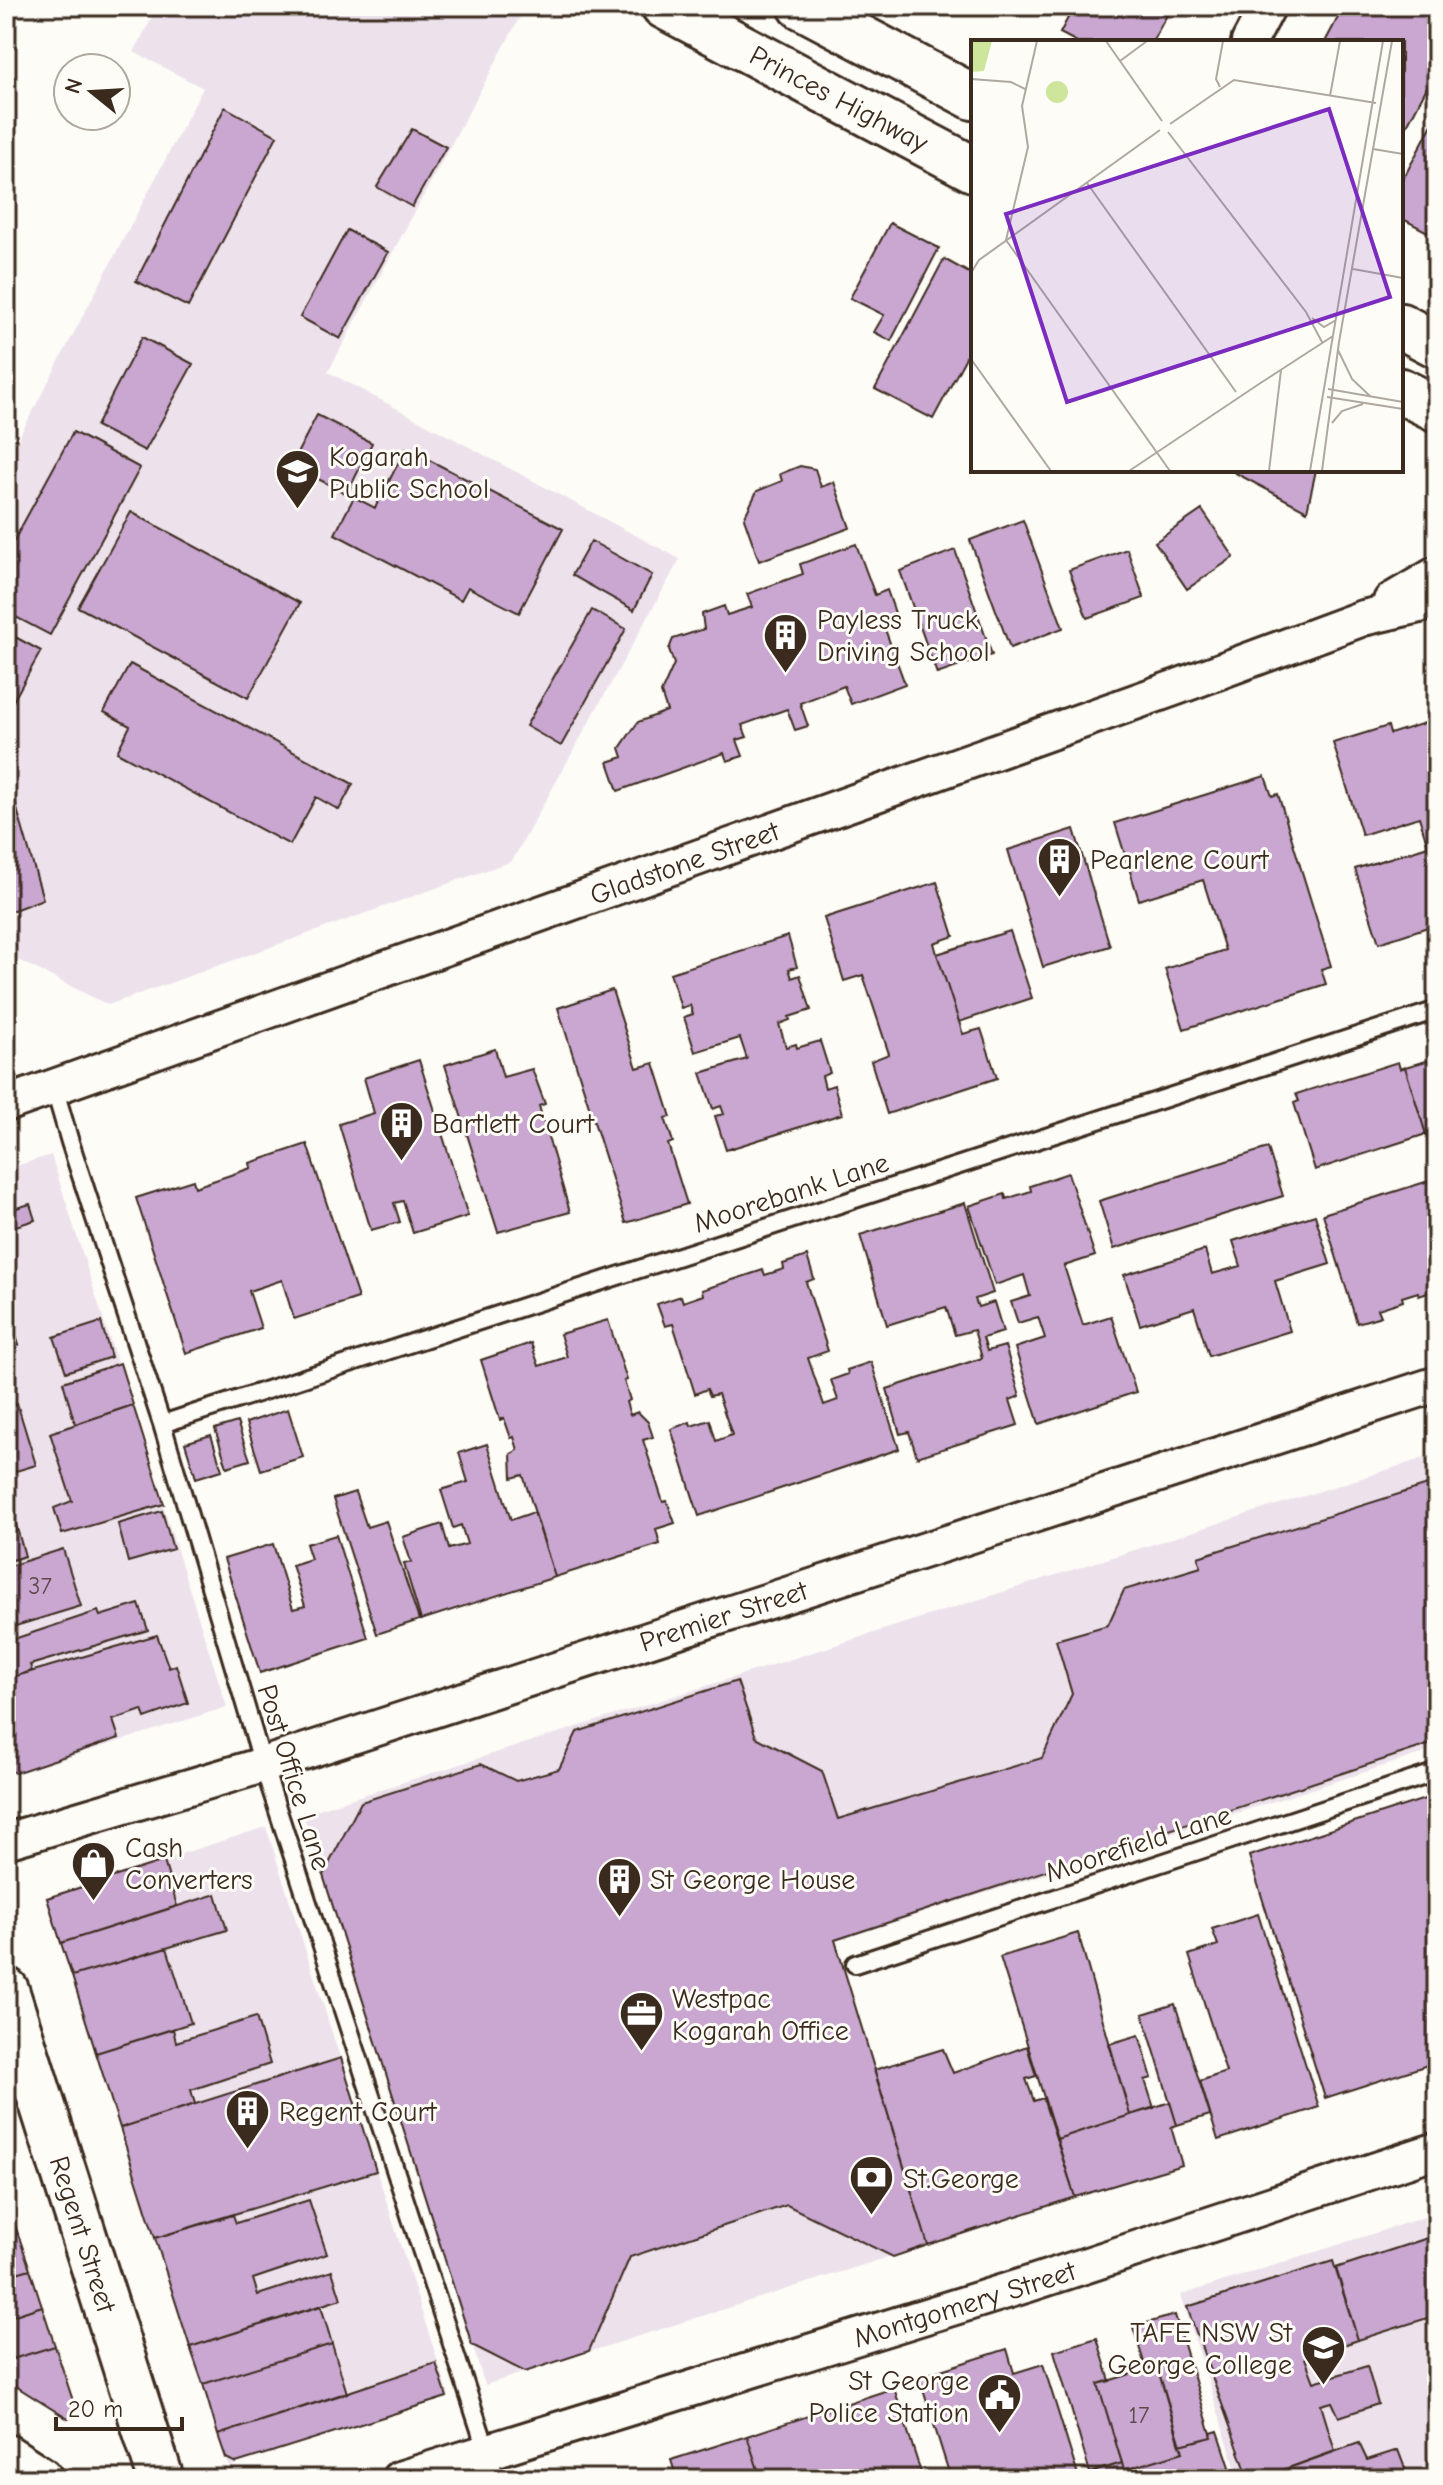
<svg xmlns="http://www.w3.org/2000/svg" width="1443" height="2485" font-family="'Comic Neue',sans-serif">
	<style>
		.built { fill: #ede2ec }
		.building { fill: #c9a7d1; stroke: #3b2a1e; stroke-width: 2 }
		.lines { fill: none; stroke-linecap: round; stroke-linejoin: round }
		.lane-casing { stroke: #3b2a1e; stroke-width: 22 }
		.street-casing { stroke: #3b2a1e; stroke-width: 40 }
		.secondary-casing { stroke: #3b2a1e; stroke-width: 50 }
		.highway-casing { stroke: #3b2a1e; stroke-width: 50 }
		.lane { stroke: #fdfcf7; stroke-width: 16 }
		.street { stroke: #fdfcf7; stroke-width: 34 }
		.secondary { stroke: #fdfcf7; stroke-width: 44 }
		.highway { stroke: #fdfcf7; stroke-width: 44 }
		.labels { text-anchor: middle; stroke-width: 6; stroke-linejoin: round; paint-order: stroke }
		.number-label { font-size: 24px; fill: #5e494b }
		.street-label { font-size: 28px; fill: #3b2a1e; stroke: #fdfcf7 }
		.poi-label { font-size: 28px; fill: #3b2a1e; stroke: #fdfcf7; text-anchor: start }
		.inset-road { fill: none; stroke: #afa8a0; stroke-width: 2 }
		.view { fill: #7b2cbf; fill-opacity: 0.15; stroke: #7b2cbf; stroke-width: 4 }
		.inset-edge { fill: none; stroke: #3b2a1e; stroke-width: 4 }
	</style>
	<rect width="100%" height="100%" fill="#fdfcf7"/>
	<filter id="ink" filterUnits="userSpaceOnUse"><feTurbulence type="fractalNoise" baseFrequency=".0125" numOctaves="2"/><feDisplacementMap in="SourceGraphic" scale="16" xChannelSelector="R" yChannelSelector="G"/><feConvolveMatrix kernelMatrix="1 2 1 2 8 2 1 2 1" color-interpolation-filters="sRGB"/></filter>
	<g filter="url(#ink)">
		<path class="built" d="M158 6H526L328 372 680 559 512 861 108 1005 6 954V462L203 88 134 52Z
			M51 1155 227 1707 6 1777V1169Z
			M1437 1454V1749L829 1943 926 2245 485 2385 303 1814Z
			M266 1827 449 2396 229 2467 45 1897Z
			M1437 2213V2479H1239L1181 2295Z"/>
		<path class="building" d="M1008 6H1030L1025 15Z
			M1074 6H1172L1152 42H1077L1060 33Z
			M1344 6H1420L1437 15V68L1401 137V42H1325Z
			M225 107 277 136 188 307 136 281Z
			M1437 115V237L1401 218V183Z
			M412 129 446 147 412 207 377 187Z
			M890 223 939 248 891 341 874 332 884 315 850 298Z
			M347 230 388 252 340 339 300 317Z
			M944 259 973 275V344L933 419 875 389Z
			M142 337 193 364 145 451 96 426Z
			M317 415 372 443 347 494 291 465Z
			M73 432 140 468 50 635 6 612V555Z
			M406 448 563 529 519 613 468 587 461 600 335 534 354 497 375 508Z
			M800 466 815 469 821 487 834 482 850 528 759 561 744 518 757 491 782 481 780 474Z
			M1230 470H1316L1307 511Z
			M1202 510 1234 557 1187 589 1155 542Z
			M131 512 300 603 248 698 78 607Z
			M1023 520 1063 628 1010 648 970 540Z
			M591 541 652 575 634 610 572 575Z
			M856 544 875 595 887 590 896 616 882 621 905 684 851 704 844 686 800 703 808 726 795 730 787 709 742 725 747 737 737 740 743 756 727 761 724 753 618 791 608 762 623 757 620 748 638 722 667 711 661 693 674 664 669 649 673 639 704 629 702 614 724 606 727 615 752 607 747 594 803 574 800 564Z
			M1127 549 1144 598 1087 618 1069 570Z
			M955 550 992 655 937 674 900 571Z
			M592 610 626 629 561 746 526 726Z
			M6 632 41 651 6 714Z
			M130 664 353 784 339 810 316 797 290 845 117 752 130 726 104 712Z
			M1437 719V924L1379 943 1355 869 1428 846 1419 817 1362 835 1333 743 1388 726 1390 734Z
			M6 771 43 899 6 913Z
			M1265 776 1272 796 1278 794 1331 966 1321 969 1326 984 1184 1029 1165 969 1225 950 1203 880 1139 900 1115 823Z
			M1074 829 1110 946 1043 967 1008 850Z
			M937 882 954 936 934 943 937 954 963 1034 981 1029 997 1078 887 1114 871 1061 889 1054 863 975 844 981 824 918Z
			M1010 931 1032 998 959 1022 937 954Z
			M788 936 797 967 789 969 792 978 800 975 811 1010 789 1017 790 1020 779 1024 786 1047 796 1044 797 1048 820 1041 830 1073 822 1076 825 1088 834 1085 842 1114 726 1150 715 1116 724 1114 721 1106 713 1109 701 1073 747 1059 740 1038 695 1052 684 1017 693 1014 690 1005 681 1008 670 973Z
			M612 990 637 1068 654 1063 671 1117 665 1118 673 1142 668 1144 687 1204 626 1223 558 1008Z
			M495 1049 503 1077 532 1069 545 1104 539 1106 570 1212 498 1232 445 1065Z
			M1437 1058V1138L1428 1141 1405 1067Z
			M419 1060 468 1216 413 1233 403 1201 394 1203 400 1222 371 1230 339 1124 374 1113 364 1078Z
			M1398 1062 1400 1069 1405 1067 1426 1134 1315 1170 1294 1103 1299 1101 1296 1094Z
			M307 1144 358 1298 294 1319 282 1280 249 1291 261 1328 186 1353 136 1198 193 1180 195 1187 251 1168 250 1163Z
			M1268 1148 1283 1196 1114 1249 1099 1201Z
			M1068 1173 1095 1256 1064 1266 1083 1325 1111 1316 1136 1392 1039 1424 1015 1348 1045 1338 1038 1317 1018 1323 1011 1302 1030 1296 1024 1275 995 1285 969 1206 1005 1194 1006 1199 1031 1191 1030 1186Z
			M1435 1179 1437 1186V1290L1419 1296 1418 1292 1402 1297 1403 1301 1378 1309 1381 1316 1357 1323 1323 1214Z
			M965 1203 993 1293 975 1299 978 1307 994 1302 1003 1332 983 1338 987 1351 1005 1346 1020 1396 1010 1400 1018 1425 917 1457 909 1432 900 1434 887 1389 982 1358 974 1330 955 1335 946 1307 887 1325 860 1235Z
			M30 1204 35 1220 6 1229V1211Z
			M1315 1215 1330 1264 1275 1281 1290 1331 1209 1356 1194 1308 1140 1325 1124 1275 1205 1250 1212 1274 1241 1266 1233 1241Z
			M807 1256 814 1279 806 1282 828 1351 808 1358 824 1405 838 1400 831 1380 848 1374 847 1370 871 1362 899 1449 699 1516 671 1429 690 1422 691 1426 710 1420 716 1441 732 1435 718 1394 710 1396 707 1389 695 1394 673 1324 665 1326 657 1304 681 1296 683 1302 703 1295 702 1290 763 1270 765 1275 784 1269 783 1264Z
			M6 1306 19 1345 6 1349Z
			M608 1320 627 1380 624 1381 630 1400 626 1402 630 1415 638 1412 648 1422 653 1437 643 1440 663 1502 667 1501 675 1523 656 1529 660 1544 555 1577 523 1475 512 1478 511 1454 518 1450 514 1437 511 1438 504 1418 500 1420 481 1360 531 1343 539 1366 567 1357 560 1334Z
			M101 1322 111 1357 66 1372 54 1337Z
			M120 1363 133 1405 75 1424 63 1382Z
			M17 1403 36 1465 6 1474V1407Z
			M133 1405 164 1504 62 1534 54 1508 72 1501 50 1433Z
			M288 1409 303 1457 261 1470 246 1423Z
			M237 1422 250 1460 227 1467 215 1429Z
			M211 1435 222 1470 196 1478 185 1443Z
			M487 1444 511 1520 534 1512 555 1577 421 1620 404 1564 411 1562 403 1537 442 1524 449 1549 467 1544 461 1525 453 1528 441 1490 468 1482 459 1453Z
			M1437 1482V1742L835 1940 928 2245 893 2257 787 2205 630 2257 589 2351 525 2372 472 2345 323 1875 361 1802 481 1764 516 1781 559 1769 577 1732 737 1681 756 1737 822 1771 838 1819 1042 1758 1072 1694 1056 1640 1108 1625 1124 1590 1201 1567 1198 1557Z
			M355 1492 367 1527 386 1521 419 1620 377 1634 333 1499Z
			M12 1511 25 1556 6 1562V1513Z
			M162 1511 173 1549 128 1562 118 1524Z
			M336 1535 368 1638 260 1673 224 1559 273 1544 293 1609 305 1606 292 1565 311 1559 306 1544Z
			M63 1549 81 1606 6 1629V1567Z
			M139 1604 148 1630 30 1665 32 1671 6 1679V1635L11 1633 14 1639 98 1611 100 1616Z
			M157 1635 169 1668 176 1665 188 1703 145 1718 142 1710 113 1720 119 1738 15 1773 6 1768V1679Z
			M1434 1796 1437 1804V2062L1325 2098 1249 1856Z
			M164 1861 177 1906 61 1943 47 1898Z
			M216 1894 227 1930 72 1976 61 1943Z
			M1258 1914 1319 2107 1218 2140 1200 2081 1226 2072 1189 1955 1218 1945 1212 1929Z
			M1078 1933 1130 2115 1057 2139 1000 1957Z
			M167 1948 191 2023 96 2053 72 1976Z
			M1175 2004 1210 2115 1177 2125 1143 2014Z
			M256 2017 270 2064 191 2090 195 2104 120 2128 96 2053 173 2029 176 2042Z
			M1139 2035 1152 2078 1145 2080 1154 2108 1130 2115 1109 2044Z
			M1027 2046 1036 2076 1026 2079 1034 2101 1043 2098 1075 2197 928 2245 874 2070 943 2049 953 2073Z
			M341 2058 376 2171 155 2238 120 2128Z
			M1170 2102 1177 2125 1171 2127 1182 2165 1075 2197 1057 2139Z
			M6 2198 18 2234 6 2237Z
			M309 2200 327 2254 253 2279 258 2295 332 2271 341 2299 190 2347 155 2238 233 2215 236 2223Z
			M18 2234 30 2269 6 2276V2237Z
			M1437 2235V2315L1358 2340 1336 2268Z
			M1333 2261 1358 2340 1305 2358 1314 2382 1367 2366 1378 2404 1339 2417 1332 2402 1321 2405 1335 2451 1258 2479H1249L1187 2307Z
			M30 2269 42 2306 6 2318V2276Z
			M42 2306 55 2346 6 2361V2318Z
			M321 2306 332 2344 203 2384 190 2347Z
			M1175 2315 1212 2437 1180 2445 1157 2366 1146 2369 1133 2327Z
			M1097 2338 1110 2381 1098 2384 1122 2463 1090 2473 1054 2351Z
			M332 2344 347 2393 218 2435 203 2384Z
			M55 2346 77 2413 68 2419 6 2380V2361Z
			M1007 2349 1014 2373 1043 2364 1079 2479H951L919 2377Z
			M436 2363 447 2397 236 2463 226 2458 218 2435Z
			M1157 2366 1183 2452 1124 2470 1098 2384Z
			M894 2388 923 2479H761L747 2436Z
			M1218 2431 1234 2479H1097L1095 2471 1122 2463 1124 2470 1183 2452 1180 2445 1212 2437 1211 2433Z
			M747 2436 761 2479H677L671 2460Z
			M1359 2443 1367 2460 1398 2450 1409 2479H1258Z"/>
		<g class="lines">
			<defs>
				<path id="lane" d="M54 1087 70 1142 162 1424 263 1765 496 2479
					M162 1424 1437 1010
					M855 1964 1437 1772"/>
				<g id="street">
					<path d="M1249 42 1268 6"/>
					<path d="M1391 601 1437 574"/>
					<path id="s1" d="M6 1104 1177 687 1363 618 1437 601"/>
					<path id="s2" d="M6 1841 263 1765 1437 1384"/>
					<path id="s3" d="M399 2479 1029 2284 1437 2150"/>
				</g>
				<g id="secondary">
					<path id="s4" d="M6 1990 161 2479"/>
					<path d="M6 2457 40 2479"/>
				</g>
				<g id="highway">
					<path id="s5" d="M664 6 973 169"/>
					<path d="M801 6 973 97"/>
					<path d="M1401 326 1437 345"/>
					<path d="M1401 391 1437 409"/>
				</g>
			</defs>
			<use href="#lane" class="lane-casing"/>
			<use href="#street" class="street-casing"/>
			<use href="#secondary" class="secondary-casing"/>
			<use href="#highway" class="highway-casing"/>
			<use href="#lane" class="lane"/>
			<use href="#street" class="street"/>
			<use href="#secondary" class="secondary"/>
			<use href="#highway" class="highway"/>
		</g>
	</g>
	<defs>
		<symbol id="school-pin" viewBox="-11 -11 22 30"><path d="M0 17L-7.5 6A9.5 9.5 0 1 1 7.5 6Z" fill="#3b2a1e" stroke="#fdfcf7"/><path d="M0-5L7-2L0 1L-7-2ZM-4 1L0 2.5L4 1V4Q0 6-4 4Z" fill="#fff"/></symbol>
		<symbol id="building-pin" viewBox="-11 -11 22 30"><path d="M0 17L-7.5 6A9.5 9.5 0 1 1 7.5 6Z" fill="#3b2a1e" stroke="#fdfcf7"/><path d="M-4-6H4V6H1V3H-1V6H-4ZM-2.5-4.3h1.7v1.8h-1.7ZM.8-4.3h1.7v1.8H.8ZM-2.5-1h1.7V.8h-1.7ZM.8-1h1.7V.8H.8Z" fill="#fff"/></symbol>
		<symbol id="shop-pin" viewBox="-11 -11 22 30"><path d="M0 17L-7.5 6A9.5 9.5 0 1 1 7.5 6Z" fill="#3b2a1e" stroke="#fdfcf7"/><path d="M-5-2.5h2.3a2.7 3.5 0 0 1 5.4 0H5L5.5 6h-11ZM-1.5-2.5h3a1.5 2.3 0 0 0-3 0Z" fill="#fff"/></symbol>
		<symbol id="office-pin" viewBox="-11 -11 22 30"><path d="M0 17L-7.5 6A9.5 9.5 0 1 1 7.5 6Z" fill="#3b2a1e" stroke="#fdfcf7"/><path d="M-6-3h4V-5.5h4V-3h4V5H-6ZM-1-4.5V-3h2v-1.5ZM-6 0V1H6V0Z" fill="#fff"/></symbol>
		<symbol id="bank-pin" viewBox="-11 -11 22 30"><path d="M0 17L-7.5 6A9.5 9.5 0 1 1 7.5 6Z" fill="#3b2a1e" stroke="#fdfcf7"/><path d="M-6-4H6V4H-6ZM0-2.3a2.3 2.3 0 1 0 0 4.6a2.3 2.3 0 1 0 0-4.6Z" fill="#fff"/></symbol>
		<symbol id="university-pin" viewBox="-11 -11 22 30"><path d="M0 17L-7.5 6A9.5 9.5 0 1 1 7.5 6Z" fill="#3b2a1e" stroke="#fdfcf7"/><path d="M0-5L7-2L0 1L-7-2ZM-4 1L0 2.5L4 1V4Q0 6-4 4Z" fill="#fff"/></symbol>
		<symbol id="civic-pin" viewBox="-11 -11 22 30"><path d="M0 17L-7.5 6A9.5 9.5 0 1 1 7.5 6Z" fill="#3b2a1e" stroke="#fdfcf7"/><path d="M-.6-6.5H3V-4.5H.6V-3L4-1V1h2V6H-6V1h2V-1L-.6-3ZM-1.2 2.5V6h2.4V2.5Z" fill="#fff"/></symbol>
	</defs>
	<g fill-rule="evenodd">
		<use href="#school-pin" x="272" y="446" width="51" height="69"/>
		<use href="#building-pin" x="760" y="610" width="51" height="69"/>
		<use href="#building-pin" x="1034" y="834" width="51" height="69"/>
		<use href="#building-pin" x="376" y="1098" width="51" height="69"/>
		<use href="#shop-pin" x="68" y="1838" width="51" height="69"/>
		<use href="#building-pin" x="594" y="1854" width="51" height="69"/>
		<use href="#office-pin" x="616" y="1988" width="51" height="69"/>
		<use href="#building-pin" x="222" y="2086" width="51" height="69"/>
		<use href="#bank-pin" x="846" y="2152" width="51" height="69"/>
		<use href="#university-pin" x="1298" y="2322" width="51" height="69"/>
		<use href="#civic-pin" x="974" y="2370" width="51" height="69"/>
	</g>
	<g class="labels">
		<g class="number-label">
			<text x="40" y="1594">37</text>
			<text x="1139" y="2423">17</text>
		</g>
		<g class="street-label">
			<text dy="10" stroke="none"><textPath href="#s5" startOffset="198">Princes Highway</textPath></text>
			<text dy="10" stroke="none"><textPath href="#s1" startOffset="720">Gladstone Street</textPath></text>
			<text transform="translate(791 1192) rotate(-18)" y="10">Moorebank Lane</text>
			<text dy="10" stroke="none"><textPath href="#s2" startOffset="752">Premier Street</textPath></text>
			<text transform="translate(295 1777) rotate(73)" y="10">Post Office Lane</text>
			<text transform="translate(1138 1843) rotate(-18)" y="10">Moorefield Lane</text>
			<text dy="10" stroke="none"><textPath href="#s4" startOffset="256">Regent Street</textPath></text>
			<text dy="10" stroke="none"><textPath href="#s3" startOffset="592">Montgomery Street</textPath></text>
		</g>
		<g class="poi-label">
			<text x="329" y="466">Kogarah<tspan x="329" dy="32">Public School</tspan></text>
			<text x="817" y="629">Payless Truck<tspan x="817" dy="32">Driving School</tspan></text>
			<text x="1090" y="869">Pearlene Court</text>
			<text x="432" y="1133">Bartlett Court</text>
			<text x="125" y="1857">Cash<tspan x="125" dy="32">Converters</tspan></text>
			<text x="650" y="1889">St George House</text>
			<text x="672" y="2008">Westpac<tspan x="672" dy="32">Kogarah Office</tspan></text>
			<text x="279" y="2121">Regent Court</text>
			<text x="903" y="2188">St.George</text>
			<text x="1292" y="2342" text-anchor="end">TAFE NSW St<tspan x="1292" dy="32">George College</tspan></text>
			<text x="969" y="2390" text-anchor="end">St George<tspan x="969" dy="32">Police Station</tspan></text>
		</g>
	</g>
	<g transform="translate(971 40)">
		<rect width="432" height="432" fill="#fdfcf7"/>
		<path d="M0 1H21L13 31 0 32ZM75 52a11 11 0 1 1 22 0a11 11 0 1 1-22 0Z" fill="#cde69c"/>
		<path class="inset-road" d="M66 1 51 66 57 107 35 200 199 431M135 1 191 81M149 21 176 1M0 39 40 42 54 49M249 47 245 39 252 1M359 56 369 1M199 84 263 40 405 63M197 92 335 272 351 302M402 109 432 114M116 143 265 352M382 229 432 238M0 233 8 220 189 90M341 278 353 287 365 280M367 310 381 339 400 357M0 319 80 431M288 344 362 296M357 349 432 362M356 357 432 369M361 383 371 371 392 364M158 431 291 342M298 431 310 330M339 431 412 1M351 431 368 302 421 1"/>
		<path class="view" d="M358 69 419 257 96 362 35 174Z"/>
		<rect width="432" height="432" class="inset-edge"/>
	</g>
	<rect width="1443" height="2485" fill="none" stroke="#fdfcf7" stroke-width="32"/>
	<rect x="16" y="16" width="1411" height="2453" fill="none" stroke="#3b2a1e" stroke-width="3" filter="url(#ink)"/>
	<g transform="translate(92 92) rotate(288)"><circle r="38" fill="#fdfcf7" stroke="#afa8a0" stroke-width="2"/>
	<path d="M0-6L14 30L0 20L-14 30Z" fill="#3b2a1e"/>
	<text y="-12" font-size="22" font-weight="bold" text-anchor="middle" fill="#3b2a1e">N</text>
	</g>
	<path d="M56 2417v12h126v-12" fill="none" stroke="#3b2a1e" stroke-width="4"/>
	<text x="68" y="2417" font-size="24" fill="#3b2a1e" stroke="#fdfcf7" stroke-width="6" paint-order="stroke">20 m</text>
</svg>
